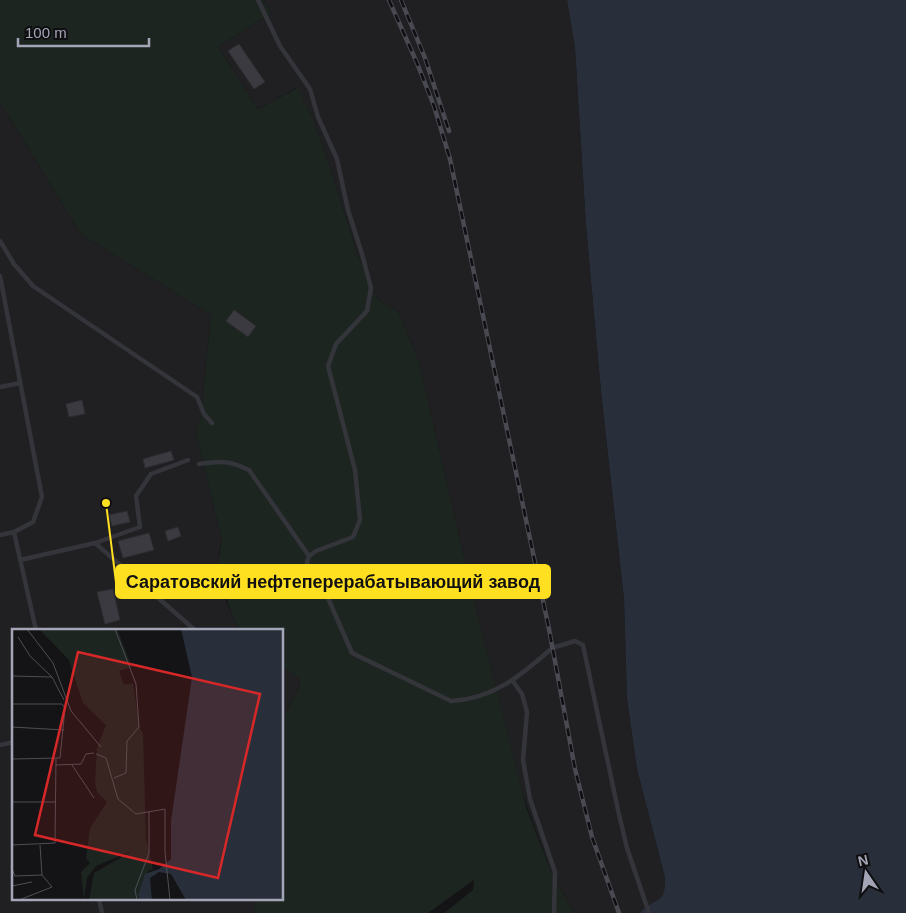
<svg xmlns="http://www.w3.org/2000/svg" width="906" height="913" font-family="Helvetica,sans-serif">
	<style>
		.built { fill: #201f22 }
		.green { fill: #1d2520 }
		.water { fill: #282f3a }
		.building { fill: #3b3a40; stroke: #2e2d31 }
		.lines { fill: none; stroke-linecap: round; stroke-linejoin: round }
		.service { stroke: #34343b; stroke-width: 4.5 }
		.rail-casing { stroke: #494952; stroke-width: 4.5 }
		.rail { stroke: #0f0e10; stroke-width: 2.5; stroke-dasharray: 8; stroke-linecap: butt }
		.inset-road { fill: none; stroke: #4e4e56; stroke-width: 1 }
		.view { fill: #d62828; fill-opacity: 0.15; stroke: #d62828; stroke-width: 2.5 }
		.inset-edge { fill: none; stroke: #a4a6b7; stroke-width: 2.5 }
		.leader { fill: none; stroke: #ffe021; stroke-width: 2 }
		.callout-dot { fill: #ffe021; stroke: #0f0e10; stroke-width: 2 }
		.callout { fill: #ffe021; stroke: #ffe021; stroke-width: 2 }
		.callout-label { font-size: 18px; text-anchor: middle; font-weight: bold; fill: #111 }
	</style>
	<rect width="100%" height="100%" fill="#141315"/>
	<path class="built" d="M263 0H567L575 48 586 225 601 391 624 599 627 699 637 769 665 876 666 890 660 900 640 913H574L552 874 521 790 473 596 419 362 398 311 378 300 358 256 327 158 313 119 296 88 258 109 218 47 271 13Z
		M0 102 81 234 211 315 201 416 196 433 222 540 219 552 226 601 239 630H14V899H253L255 913H0Z
		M283 667 300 678 299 688 283 720Z"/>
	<path class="green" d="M0 0H263L271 13 218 47 258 109 297 88 313 119 327 158 358 256 378 300 398 311 419 362 473 596 526 807 552 874 574 913H444L473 890 474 880 428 913H255L253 899H282L283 720 299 688 300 679 283 667 282 630H239C227 604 214 569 222 540L196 433 201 416 211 315 81 234 0 102Z"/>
	<path class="water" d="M567 0H906V913H640C655 896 666 907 665 877L637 769 627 699 624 599 601 391 586 225 575 48Z"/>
	<path class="building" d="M239 44 265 82 254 89 228 51Z
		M234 310 256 326 248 337 226 321Z
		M82 400 85 414 69 417 66 404Z
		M171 451 174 460 145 468 143 459Z
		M127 511 130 522 112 526 109 515Z
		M178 527 181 536 168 541 165 531Z
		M149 533 154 550 123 558 118 541Z
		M113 589 120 620 105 624 97 592Z"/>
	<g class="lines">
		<path class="service" d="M258 0 280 46 310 89 318 117 337 159 348 210 362 254 371 288 367 311 336 344 328 366 355 470 360 520 353 537 316 551 309 556
			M0 241 14 264 33 286 197 397 204 414 212 423
			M0 276 42 497 33 522 14 532 0 535
			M0 387 20 383
			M199 464C222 461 228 460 249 470L309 556 307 562 309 572 328 598 352 653 451 701C493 699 522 675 552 648L575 641 583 645 618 810 627 848 649 913
			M14 532 36 630
			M95 543 195 630
			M20 560 95 543 140 527 136 496 151 474 188 460
			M512 680 522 694 527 712 523 760 530 799 555 872 554 913
			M0 745 14 742
			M99 899 102 913"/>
		<defs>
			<path id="rail" d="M389 0 417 63 434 106 450 159 549 629 575 769 592 837 619 913
				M401 0 425 58 449 131"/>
		</defs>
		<use href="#rail" class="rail-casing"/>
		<use href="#rail" class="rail"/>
	</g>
	<g transform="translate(12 629)">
		<rect width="271" height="271" fill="#141315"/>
		<path d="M27 0H105L120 38 107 42 112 56 121 54 128 100 131 104 134 210 141 240 136 242 126 267 128 271H77L82 244 120 222 84 237 75 249 72 271 69 243 78 234 74 229 78 199 95 173 85 163 83 154 85 119 94 96 71 74 57 31Z" fill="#1d2520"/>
		<path d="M169 0H271V271H174L159 245 147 243 138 249 140 271H128L126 267 133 245 147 240 159 230V192L180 48Z" fill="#282f3a"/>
		<path class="inset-road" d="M15 0 41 34 59 82 89 118M0 47 40 48 18 27 6 8M40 48 52 71M0 75H50L53 79 48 129 0 130M0 98 52 101M84 125 94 129 106 170 124 185 153 180V223L158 271M44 136 69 135 74 125 82 124M60 136 82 169M102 149 114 144 115 112 127 98 124 55 103 0M0 173H43M0 216 43 214 44 130M0 240 3 247 30 246M0 257 20 253M7 271 40 258 30 246 28 216M125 271 123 261 137 224V183"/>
		<path class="view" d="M66 23 248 65 206 249 23 206Z"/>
		<rect width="271" height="271" class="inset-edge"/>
	</g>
	<path class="leader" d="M106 503L116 582"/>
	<circle class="callout-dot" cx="106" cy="503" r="5"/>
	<rect class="callout" x="116" y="565" width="434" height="33" rx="5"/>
	<g class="callout-label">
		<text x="333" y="588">Саратовский нефтеперерабатывающий завод</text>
	</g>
	<g transform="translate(866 873) rotate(347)" stroke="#0f0e10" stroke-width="4" paint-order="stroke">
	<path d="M0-4L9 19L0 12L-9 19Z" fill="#a4a6b7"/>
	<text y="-8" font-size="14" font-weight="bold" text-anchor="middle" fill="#a4a6b7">N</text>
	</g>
	<path d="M18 38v8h131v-8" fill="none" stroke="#a4a6b7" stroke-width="2.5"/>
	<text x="25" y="38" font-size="15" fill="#a4a6b7" stroke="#0f0e10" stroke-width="4" paint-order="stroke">100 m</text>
</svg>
